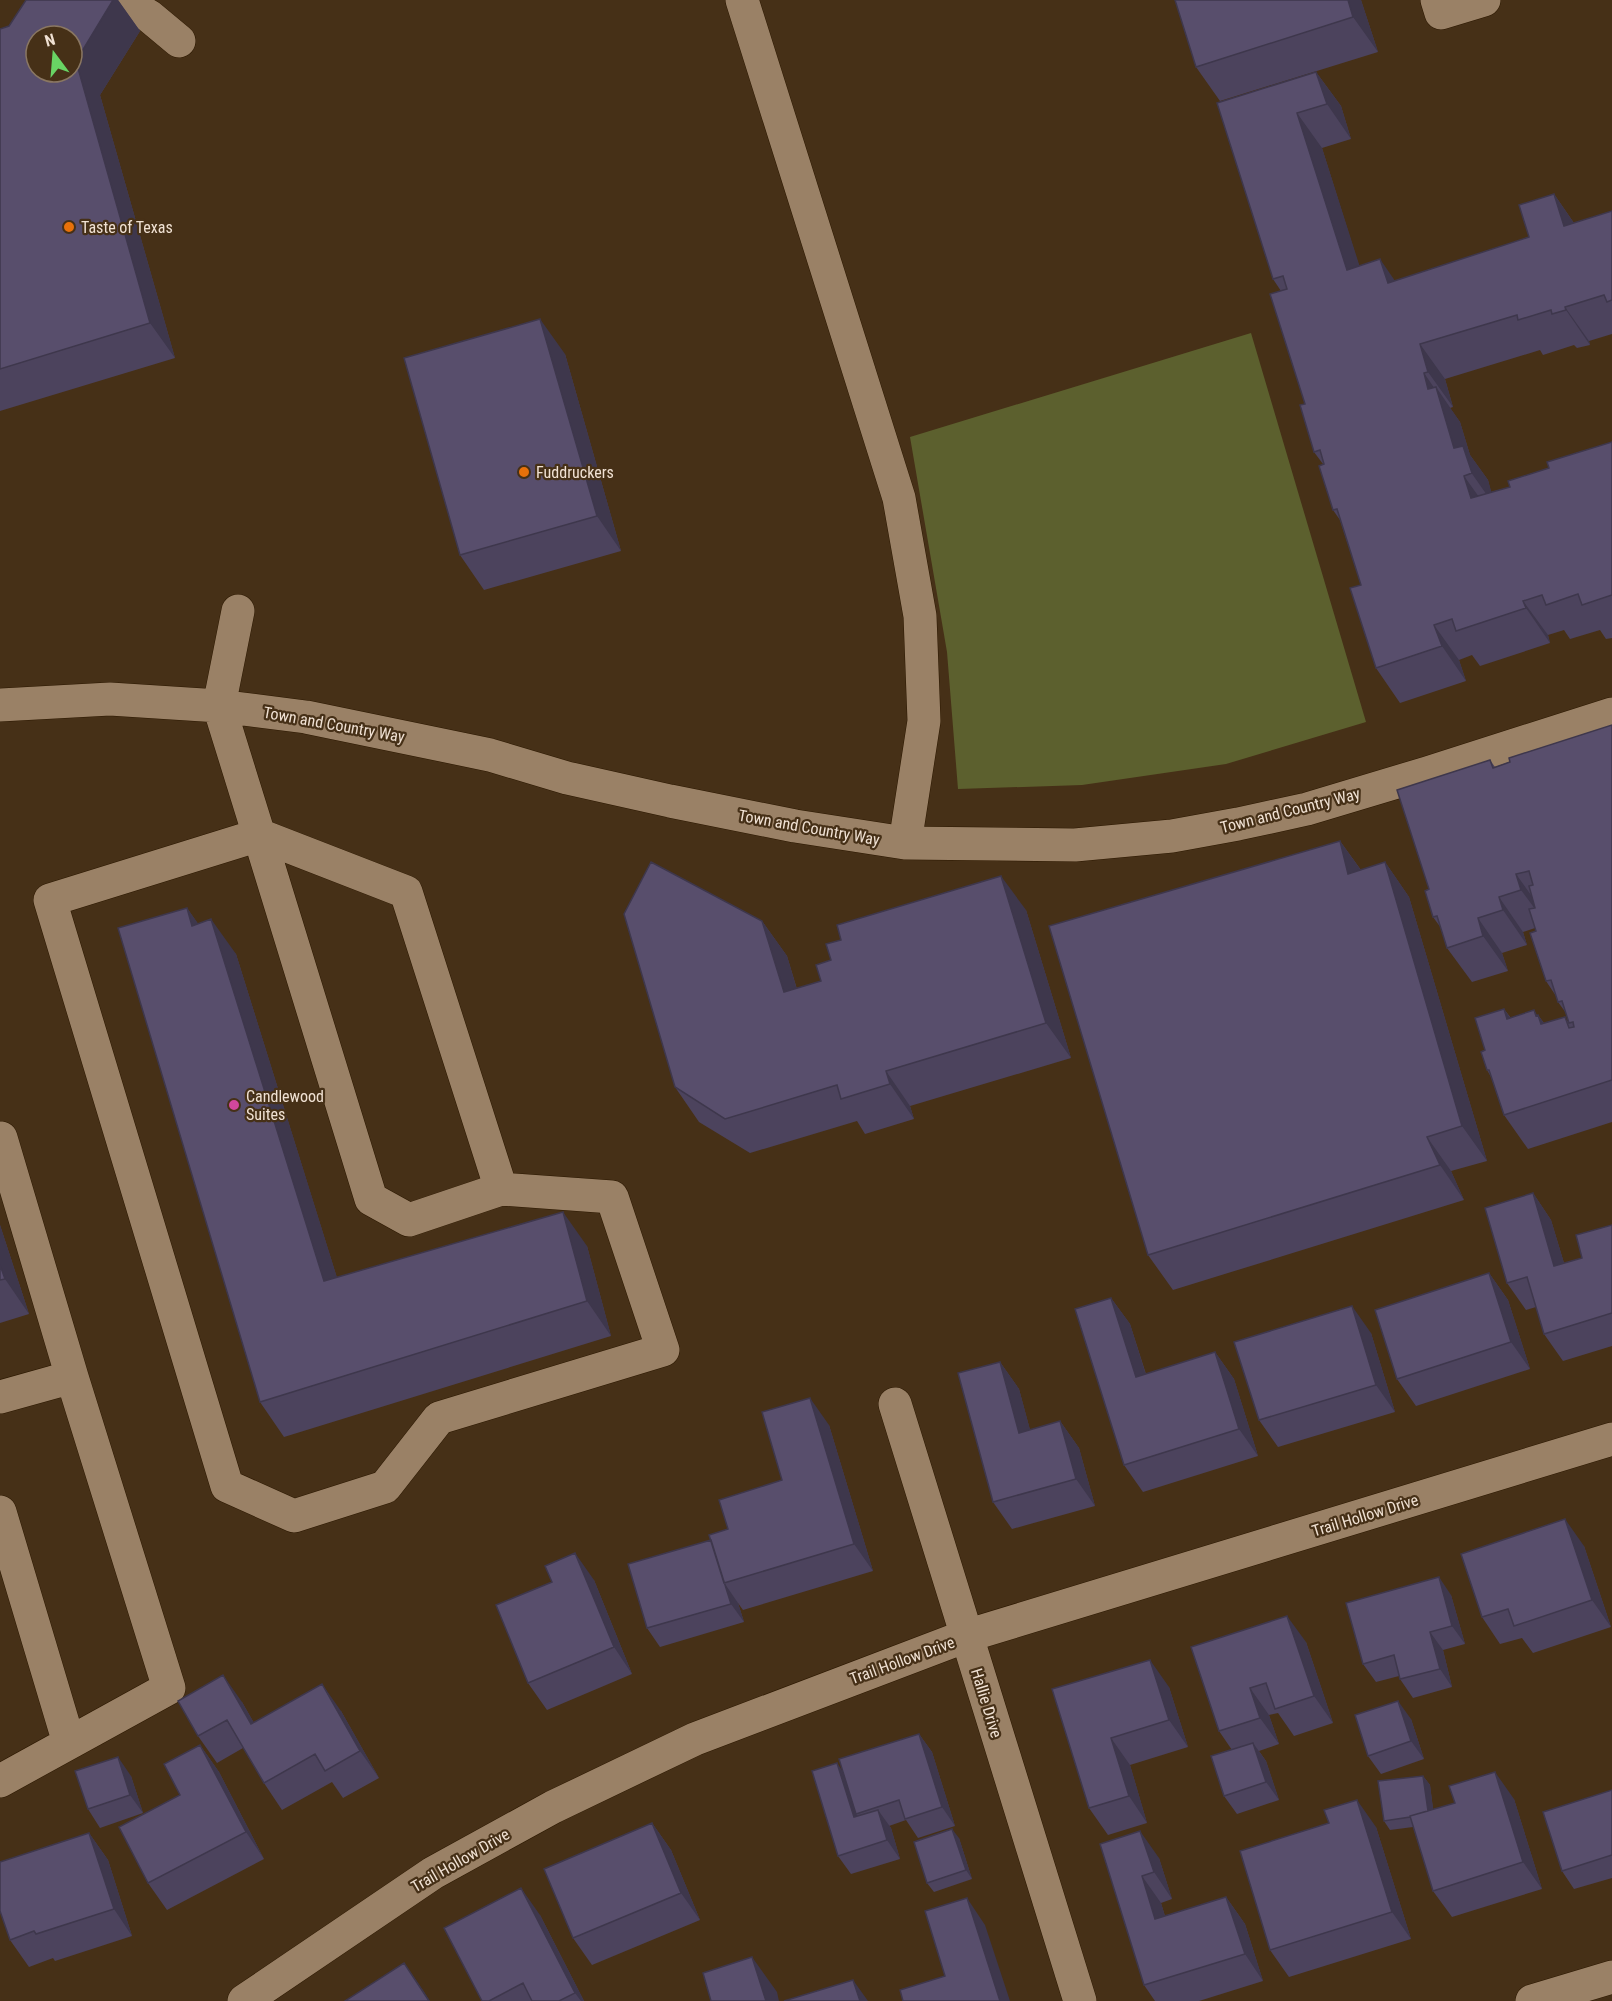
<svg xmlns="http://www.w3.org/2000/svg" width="1612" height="2001" font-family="'Roboto Condensed',sans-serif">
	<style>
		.green { fill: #5c602e }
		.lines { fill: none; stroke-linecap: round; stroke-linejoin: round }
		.minor-casing { stroke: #2c1800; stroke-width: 34 }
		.minor { stroke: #9a8166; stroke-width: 33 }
		.wall { fill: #4c435d }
		.shaded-wall { fill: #3e374c }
		.building { fill: #584e6c; stroke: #3e374c; stroke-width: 1.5; fill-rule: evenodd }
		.food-dot { fill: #e8710a; stroke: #463017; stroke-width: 2 }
		.hotel-dot { fill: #d1479c; stroke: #463017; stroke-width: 2 }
		.labels { text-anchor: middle; stroke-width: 4.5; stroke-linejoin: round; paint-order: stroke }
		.poi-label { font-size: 16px; fill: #f0e1d3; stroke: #463017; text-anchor: start }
		.street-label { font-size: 16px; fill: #f0e1d3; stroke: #463017 }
	</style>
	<rect width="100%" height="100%" fill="#463017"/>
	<path class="green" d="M1251 333 1366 722 1226 764 1082 785 958 789 947 652 910 437Z"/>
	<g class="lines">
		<defs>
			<path id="minor" d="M121 0 149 16 179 41
				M742 0 899 498 920 616 924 721 905 843
				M1437 0 1441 13 1484 0
				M238 611 219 706 259 835 50 900 227 1486 294 1516 385 1487 439 1418 663 1350 612 1197 501 1189 406 892 259 835
				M0 705 110 699 219 706 306 717 490 755 567 778 670 801 795 826 905 843 1075 845 1172 836 1238 824 1307 809 1427 773 1612 714
				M259 835 371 1199 409 1220 501 1189
				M0 1397 72 1377
				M895 1404 1080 2001
				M0 1512 69 1743
				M0 1781 169 1688 72 1377 1 1138
				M244 2001 433 1873 553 1807 695 1739 966 1636 1612 1439
				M1532 2001 1612 1977"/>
		</defs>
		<use href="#minor" class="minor-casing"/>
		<use href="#minor" class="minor"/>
	</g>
	<path class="wall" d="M26 0H118L140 31 100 95 175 358 0 411V29L9 26Z
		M1361 0 1378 52 1220 101 1196 67Z
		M1316 72 1341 106 1351 139 1322 148 1359 266 1395 281 1529 237 1554 194 1574 223 1612 211V334L1589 341 1590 345 1577 348 1574 345 1543 355 1540 350 1445 379 1453 407 1450 408 1460 422 1470 455 1488 480 1491 492 1510 487 1549 468 1612 442V638L1606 639 1600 630 1570 639 1564 630 1548 635 1550 643 1480 666 1472 655 1459 660 1466 681 1400 703 1376 668 1361 585 1340 520 1333 510 1323 464 1314 452 1305 404 1281 291 1273 279 1217 103Z
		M565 354 621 551 484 590 460 555Z
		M1612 725V1122L1528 1149 1504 1115 1491 1077 1487 1070 1485 1050 1504 1009 1511 1018 1538 1015 1544 1023 1568 1021 1566 1013 1558 1002 1556 996 1546 981 1535 928 1523 932 1527 945 1502 953 1508 971 1472 982 1447 948 1441 928 1433 917 1429 889 1490 760 1495 767Z
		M1340 841 1361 870 1385 862 1409 897 1487 1161 1451 1171 1464 1200 1173 1290 1148 1255Z
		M187 908 198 924 236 954 337 1278 587 1246 611 1336 284 1437 260 1402Z
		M1026 910 1071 1058 910 1106 914 1119 865 1134 857 1121 750 1153 699 1122 675 1087 762 921 787 956 797 989 821 981Z
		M1533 1193 1551 1220 1564 1263 1582 1258 1612 1225V1346L1563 1361 1544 1334 1536 1307 1526 1310 1507 1283Z
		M0 1225 29 1314 0 1323Z
		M1489 1273 1508 1300 1530 1369 1416 1406 1397 1379Z
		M1111 1298 1130 1324 1146 1374 1215 1352 1234 1379 1258 1456 1143 1492 1124 1465Z
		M1371 1333 1395 1412 1278 1447 1259 1420Z
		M1000 1362 1019 1389 1030 1430 1060 1421 1079 1448 1095 1506 1012 1529 993 1502Z
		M829 1425 873 1571 743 1610 738 1603 744 1622 660 1647 647 1628 728 1529 782 1480Z
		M1584 1546 1611 1627 1533 1653 1522 1638 1500 1644 1482 1617Z
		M594 1580 632 1674 547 1710 528 1683 552 1582Z
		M1451 1595 1465 1644 1443 1650 1452 1687 1413 1698 1400 1679 1399 1676 1376 1682 1363 1664Z
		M1306 1642 1333 1723 1294 1736 1278 1713 1269 1715 1279 1744 1259 1751 1266 1761 1279 1800 1237 1814 1224 1796 1232 1750 1219 1731 1191 1647Z
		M1169 1687 1188 1747 1130 1765 1147 1823 1108 1835 1089 1808 1052 1689Z
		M242 1702 254 1723 341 1711 379 1778 343 1798 332 1782 282 1810 264 1783 243 1748 217 1763 198 1736Z
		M1411 1719 1424 1759 1381 1774 1368 1756Z
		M919 1734 932 1752 955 1826 918 1838 906 1820 889 1826 891 1828 900 1859 851 1874 838 1856 842 1770Z
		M200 1745 219 1772 264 1859 167 1910 148 1883 180 1795Z
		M131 1776 143 1813 100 1828 88 1809Z
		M1423 1776 1430 1785 1433 1809 1514 1799 1542 1889 1452 1917 1433 1891 1413 1827 1390 1830 1384 1821Z
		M1612 1790V1878L1574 1889 1562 1871Z
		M652 1823 671 1850 700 1920 592 1965 573 1938Z
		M1376 1827 1411 1939 1289 1977 1270 1950Z
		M89 1833 108 1860 132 1936 55 1961 53 1958 29 1967 10 1940Z
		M959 1838 972 1879 934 1892 927 1883Z
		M1100 1844 1159 1858 1172 1899 1161 1903 1165 1916 1226 1897 1245 1924 1263 1981 1199 2001H1155L1144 1985Z
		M540 1915 584 2001H482Z"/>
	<path class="shaded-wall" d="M113 0H118L140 31 100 95 175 358 150 323 76 61Z
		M1348 0H1361L1378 52 1353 17Z
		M1316 72 1341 106 1351 139 1327 104Z
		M1297 113 1322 148 1372 305 1347 270Z
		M1554 194 1578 229 1564 226Z
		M1380 259 1404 294 1388 283Z
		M1565 307 1589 341 1590 345 1566 310Z
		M540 319 565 354 621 551 597 516Z
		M1420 344 1445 379 1453 407 1428 372Z
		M1424 373 1437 392 1436 387 1460 422 1470 455 1488 480 1496 508 1454 448 1428 389Z
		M1464 476 1489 511 1471 498Z
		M1523 601 1548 635 1550 643 1526 608Z
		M1434 625 1459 660 1466 681 1442 646Z
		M1340 841 1365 876 1348 874Z
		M1385 862 1409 897 1487 1161 1462 1126Z
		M1516 874 1541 909 1546 924 1521 890Z
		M1001 876 1026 910 1071 1058 1046 1023Z
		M1499 897 1523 932 1527 945 1503 910Z
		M187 908 212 943 192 926Z
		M1478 918 1502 953 1508 971 1483 936Z
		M211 919 236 954 349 1316 324 1281Z
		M762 921 787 956 808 1027 784 992Z
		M1504 1009 1528 1043 1507 1019Z
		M1534 1010 1539 1018 1538 1015 1563 1050 1566 1059 1536 1016Z
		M886 1071 910 1106 914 1119 890 1084Z
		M1427 1137 1451 1171 1464 1200 1440 1165Z
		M1533 1193 1551 1220 1573 1293 1554 1266Z
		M563 1212 587 1246 611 1336 587 1301Z
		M0 1225 29 1314 5 1279 0 1265Z
		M1489 1273 1508 1300 1530 1369 1511 1342Z
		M1111 1298 1130 1324 1155 1404 1136 1377Z
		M1352 1306 1371 1333 1395 1412 1376 1385Z
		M1215 1352 1234 1379 1258 1456 1239 1429Z
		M1000 1362 1019 1389 1038 1459 1019 1433Z
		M810 1398 829 1425 873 1571 854 1544Z
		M1060 1421 1079 1448 1095 1506 1076 1479Z
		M1565 1519 1584 1546 1611 1627 1592 1600Z
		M575 1553 594 1580 632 1674 614 1647Z
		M1439 1577 1451 1595 1465 1644 1452 1626Z
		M725 1584 738 1603 744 1622 731 1604Z
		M1287 1616 1306 1642 1333 1723 1314 1696Z
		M1430 1632 1443 1650 1452 1687 1440 1669Z
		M1150 1660 1169 1687 1188 1747 1169 1720Z
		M223 1675 242 1702 270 1751 251 1724Z
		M322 1684 341 1711 379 1778 360 1751Z
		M1250 1688 1269 1715 1279 1744 1260 1718Z
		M1398 1701 1411 1719 1424 1759 1411 1741Z
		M919 1734 932 1752 955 1826 942 1807Z
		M1111 1738 1130 1765 1147 1823 1129 1796Z
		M1253 1743 1266 1761 1279 1800 1266 1782Z
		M200 1745 219 1772 264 1859 246 1832Z
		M118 1757 131 1776 143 1813 130 1795Z
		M837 1763 850 1782 856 1814 863 1824 854 1817Z
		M1495 1772 1514 1799 1542 1889 1523 1862Z
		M1423 1776 1430 1785 1435 1824 1428 1815Z
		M1357 1800 1376 1827 1411 1939 1392 1912Z
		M878 1810 891 1828 900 1859 887 1840Z
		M652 1823 671 1850 700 1920 681 1893Z
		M952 1829 959 1838 972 1879 966 1870Z
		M1140 1831 1159 1858 1172 1899 1154 1872Z
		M89 1833 108 1860 132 1936 114 1909Z
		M1142 1876 1161 1903 1174 1946 1155 1919Z
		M521 1888 540 1915 584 2001H581L575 1993Z
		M1226 1897 1245 1924 1263 1981 1245 1954Z
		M967 1898 985 1925 1010 2001H1000Z
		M752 1957 777 1992 779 2001H766Z
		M404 1963 423 1990 430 2001H429Z
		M853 1980 868 2001H860Z"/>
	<path class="building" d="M26 0H113L76 61 150 323 0 369V29L9 26ZM36 36H72V72H36Z
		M1175 0H1348L1353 17 1196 67Z
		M1316 72 1327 104 1297 113 1347 270 1380 259 1388 283 1529 237 1519 205 1554 194 1564 226 1612 211V300L1607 302 1604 295 1565 307 1566 310 1552 314 1551 310 1518 320 1517 315 1420 344 1428 372 1424 373 1428 389 1436 387 1454 448 1463 446 1472 473 1464 476 1471 498 1510 487 1508 481 1549 468 1547 462 1612 442V595L1582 605 1578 594 1546 605 1542 595 1523 601 1526 608 1456 631 1452 619 1434 625 1442 646 1376 668 1350 588 1361 585 1337 509 1333 510 1319 466 1324 464 1320 450 1314 452 1300 405 1305 404 1270 294 1287 289 1283 276 1273 279 1217 103Z
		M540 319 597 516 460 555 404 358Z
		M1612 725V1080L1504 1115 1489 1070H1487L1481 1052 1485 1050 1475 1018 1504 1009 1507 1019 1534 1010 1536 1016 1538 1015 1541 1024 1565 1017 1569 1028 1574 1027 1573 1022 1569 1023 1562 1001 1558 1002 1551 980 1546 981 1530 933 1536 931 1529 909 1535 908 1529 886 1533 885 1529 871 1516 874 1521 890 1499 897 1503 910 1478 918 1483 936 1447 948 1437 916 1433 917 1425 891 1429 889 1397 790 1490 760 1493 768 1510 762 1509 758Z
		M1340 841 1348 874 1385 862 1462 1126 1427 1137 1440 1165 1148 1255 1049 926Z
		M651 862 762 921 784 992 821 981 816 965 831 960 826 944 841 940 837 925 1001 876 1046 1023 886 1071 890 1084 841 1099 837 1085 725 1119 675 1087 624 914Z
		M187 908 192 926 211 919 324 1281 563 1212 587 1301 260 1402 118 928Z
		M1533 1193 1554 1266 1582 1258 1576 1235 1612 1225V1313L1544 1334 1527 1277 1507 1283 1485 1208Z
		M0 1265 5 1279 0 1280Z
		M1489 1273 1511 1342 1397 1379 1375 1310Z
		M1111 1298 1136 1377 1215 1352 1239 1429 1124 1465 1075 1309Z
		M1352 1306 1376 1385 1259 1420 1234 1342Z
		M1000 1362 1019 1433 1060 1421 1076 1479 993 1502 958 1373Z
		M810 1398 854 1544 724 1583 709 1535 728 1529 719 1500 782 1480 762 1412Z
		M1565 1519 1592 1600 1514 1626 1508 1609 1482 1617 1461 1554Z
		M711 1540 731 1604 647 1628 628 1564Z
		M575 1553 614 1647 528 1683 496 1605 552 1582 545 1566Z
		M1439 1577 1452 1626 1430 1632 1440 1669 1400 1679 1394 1655 1363 1664 1346 1603Z
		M1287 1616 1314 1696 1275 1709 1266 1683 1250 1688 1260 1718 1219 1731 1191 1647Z
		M1150 1660 1169 1720 1111 1738 1129 1796 1089 1808 1052 1689Z
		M223 1675 251 1724 322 1684 360 1751 325 1771 315 1754 264 1783 227 1720 198 1736 178 1701Z
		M1398 1701 1411 1741 1368 1756 1355 1715Z
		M919 1734 942 1807 905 1819 899 1800 856 1814 839 1759Z
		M1253 1743 1266 1782 1224 1796 1211 1756Z
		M200 1745 246 1832 148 1883 119 1827 180 1795 164 1764Z
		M118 1757 130 1795 88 1809 75 1771Z
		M837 1763 854 1817 878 1810 887 1840 838 1856 812 1771Z
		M1495 1772 1523 1862 1433 1891 1410 1816 1455 1803 1449 1786Z
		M1423 1776 1428 1811 1410 1816V1817L1384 1821 1378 1781Z
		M1612 1790V1855L1562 1871 1543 1812Z
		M1357 1800 1392 1912 1270 1950 1240 1851 1329 1823 1324 1810Z
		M652 1823 681 1893 573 1938 544 1869Z
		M952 1829 966 1870 927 1883 914 1842Z
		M1140 1831 1154 1872 1142 1876 1155 1919 1226 1897 1245 1954 1144 1985 1100 1844Z
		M89 1833 114 1909 36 1934 34 1931 10 1940 0 1911V1862Z
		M521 1888 575 1993 559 2001H532L523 1983 489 2001H482L444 1928Z
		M967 1898 1000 2001H903L900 1990 945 1976 925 1911Z
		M752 1957 766 2001H711L703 1973Z
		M404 1963 429 2001H345Z
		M853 1980 860 2001H784Z"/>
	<g class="food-dot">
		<circle cx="69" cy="227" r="6"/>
		<circle cx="524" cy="472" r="6"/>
	</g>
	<circle class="hotel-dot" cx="234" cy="1105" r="6"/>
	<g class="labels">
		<g class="poi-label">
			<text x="81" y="233">Taste of Texas</text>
			<text x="536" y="478">Fuddruckers</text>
			<text x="246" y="1102">Candlewood<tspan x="246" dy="18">Suites</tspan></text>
		</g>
		<g class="street-label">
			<text transform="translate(334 724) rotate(10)" y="6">Town and Country Way</text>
			<text transform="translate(1290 810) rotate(-14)" y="6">Town and Country Way</text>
			<text transform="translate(809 827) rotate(10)" y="6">Town and Country Way</text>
			<text transform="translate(1365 1515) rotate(-17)" y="6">Trail Hollow Drive</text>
			<text transform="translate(902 1660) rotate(-20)" y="6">Trail Hollow Drive</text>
			<text transform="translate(987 1703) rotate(73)" y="6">Hallie Drive</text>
			<text transform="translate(460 1860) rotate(-30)" y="6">Trail Hollow Drive</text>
		</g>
	</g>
	<g transform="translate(54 54) rotate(344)"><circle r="28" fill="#463017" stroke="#8a7762" stroke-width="1.5"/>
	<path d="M0-4.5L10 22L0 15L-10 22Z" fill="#69d464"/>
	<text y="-9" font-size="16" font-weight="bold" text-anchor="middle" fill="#f0e1d3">N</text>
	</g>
</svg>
